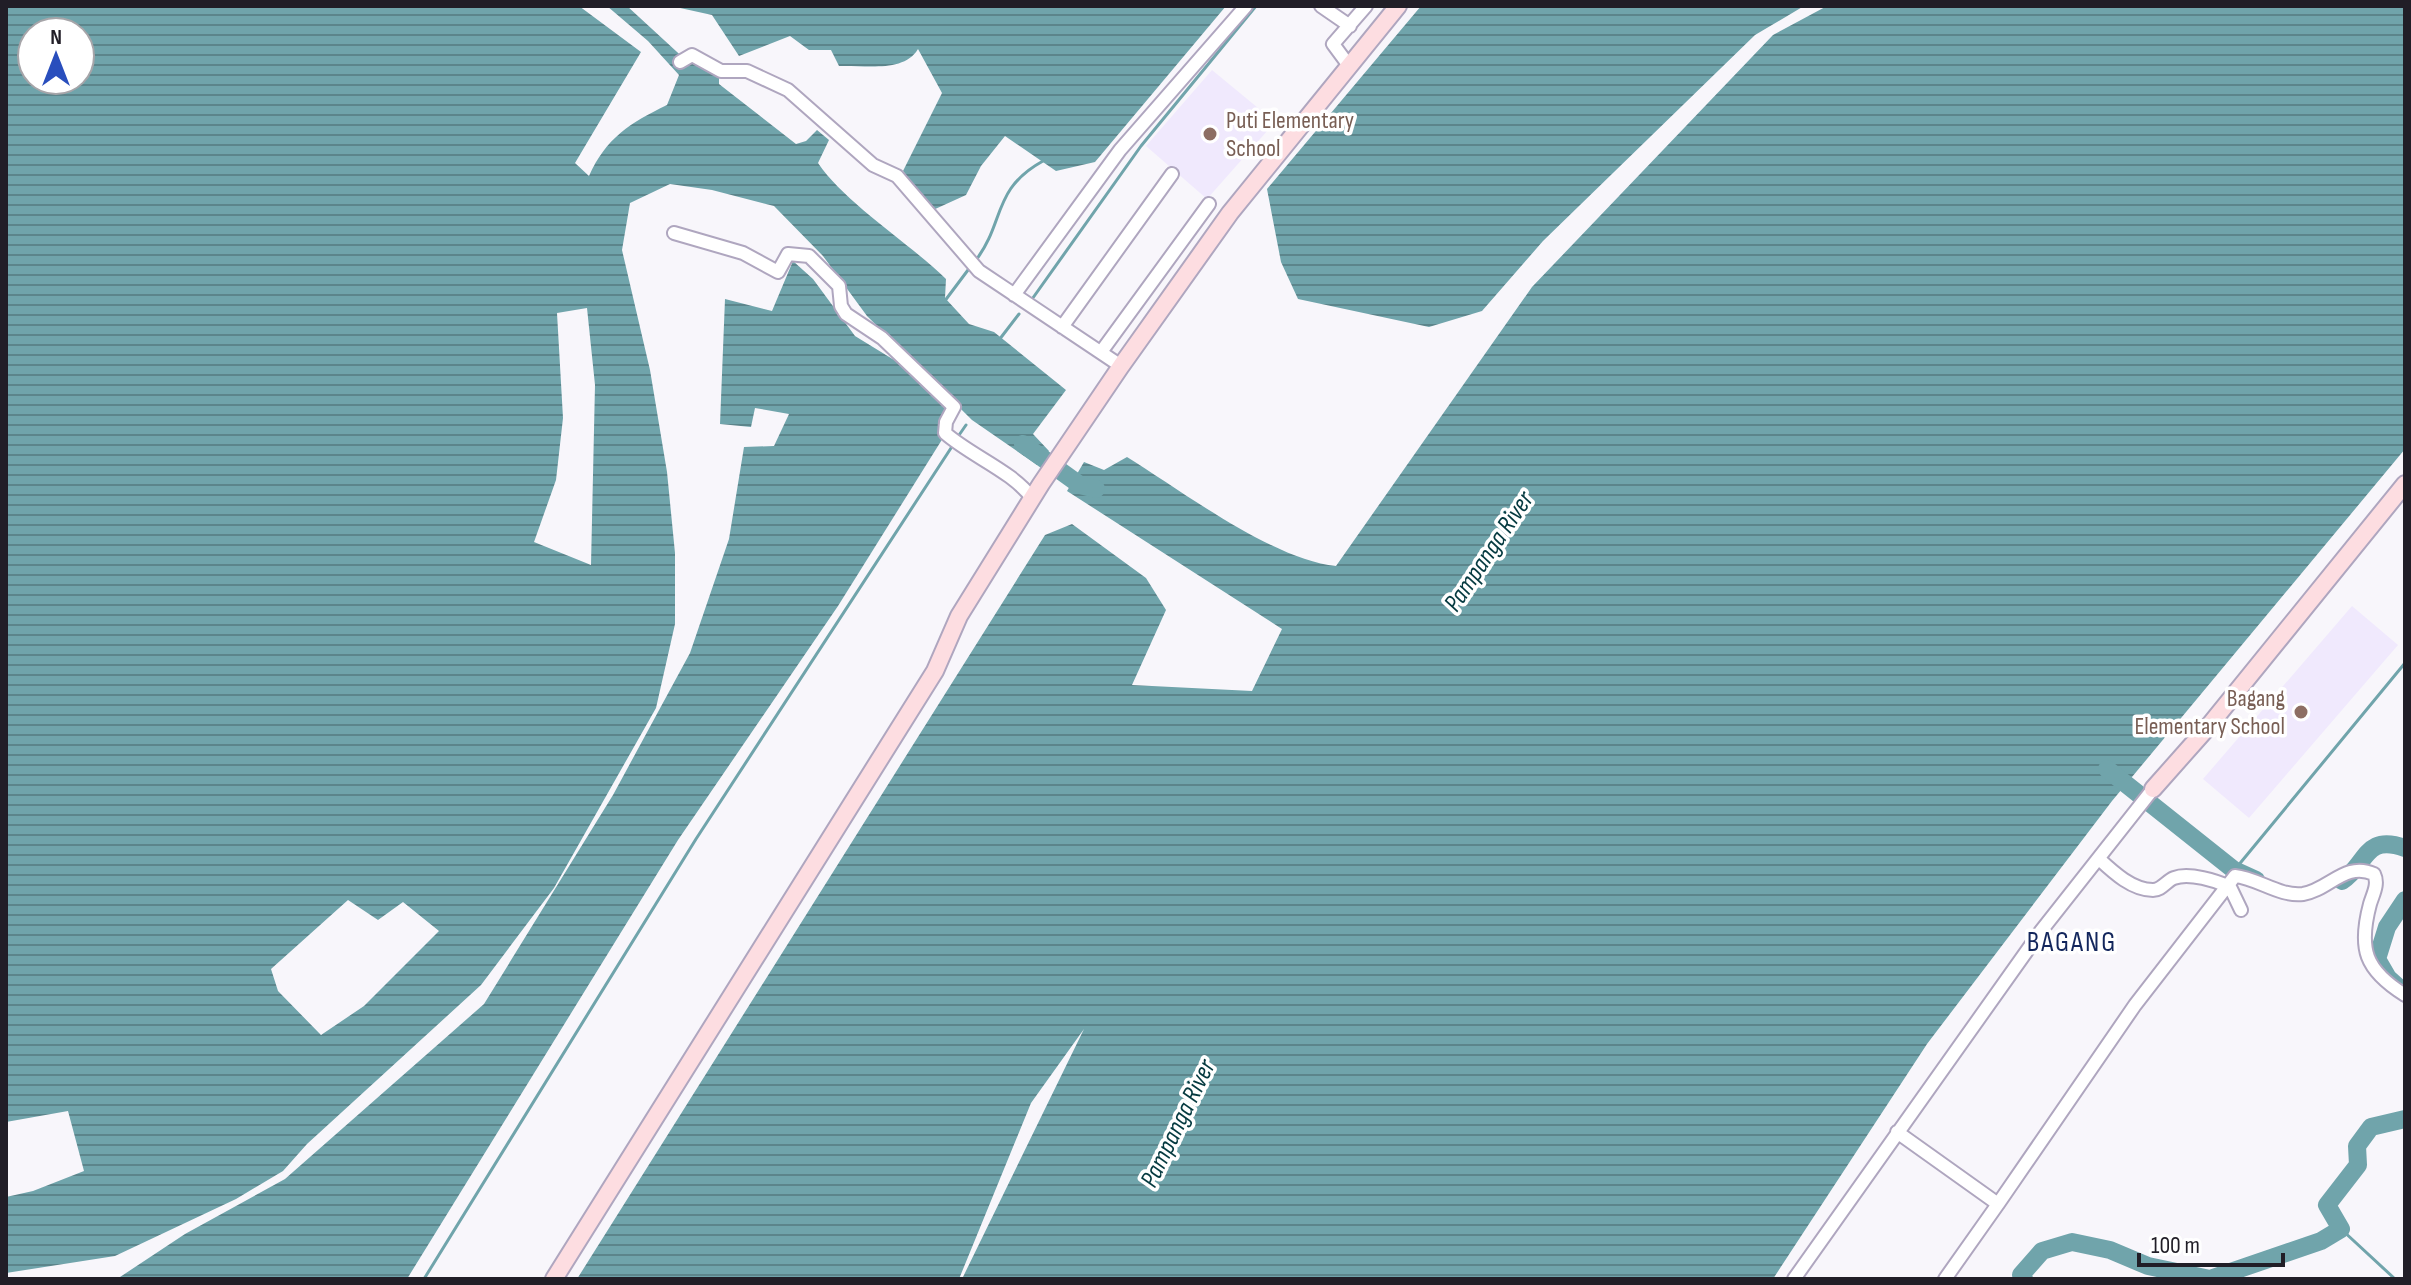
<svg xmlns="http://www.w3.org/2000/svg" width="2411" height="1285" font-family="'Sofia Sans Condensed',sans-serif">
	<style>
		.built { fill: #f0e9fd }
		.water { fill: url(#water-rules); fill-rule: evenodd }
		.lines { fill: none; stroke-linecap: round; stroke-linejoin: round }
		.stream { stroke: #70a4ab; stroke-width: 3 }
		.river { stroke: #70a4ab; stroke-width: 18 }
		.street-casing { stroke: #afa6bf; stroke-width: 16 }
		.secondary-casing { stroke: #afa6bf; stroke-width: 20 }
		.street { stroke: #fff; stroke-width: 12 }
		.secondary { stroke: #fddde1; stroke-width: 16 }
		.education-dot { fill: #8d6e63; stroke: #fff; stroke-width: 3 }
		.labels { text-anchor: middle; stroke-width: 7; stroke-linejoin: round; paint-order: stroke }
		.education-label { font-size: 24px; fill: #785e54; stroke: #fff; text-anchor: start }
		.water-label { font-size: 26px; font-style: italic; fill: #053a40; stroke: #fff }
		.quarter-label { font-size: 28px; letter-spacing: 2px; fill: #13265c; stroke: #fff }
	</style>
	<defs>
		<pattern id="water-rules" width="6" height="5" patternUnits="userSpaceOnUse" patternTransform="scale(2)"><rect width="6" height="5" fill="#70a4ab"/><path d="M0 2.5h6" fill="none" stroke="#5c858b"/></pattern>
	</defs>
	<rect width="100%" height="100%" fill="#f8f6fb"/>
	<path class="built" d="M1212 70 1275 122 1207 199 1146 146Z
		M2352 606 2398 645 2249 818 2203 779Z"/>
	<path class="water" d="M6 6H579L641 52 575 163 589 176C606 138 630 123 667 105L679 75 648 41 607 6H627L689 63 707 64 719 73V84L796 144 806 141 817 130 829 140 818 163C845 203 908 242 946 279L945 298 969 324 994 332 1066 390 1033 434 1049 451 1037 465 972 420 867 316 823 256 774 206 712 190 670 184 630 203 622 250 650 370 667 472 675 553V624L656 708 554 888 481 985 307 1144 283 1171 236 1199 115 1256 6 1273V1197L33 1191 84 1171 68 1111 6 1122ZM32 32H80V80H32ZM587 308 595 385 591 565 534 542 556 480 563 418 557 313ZM348 900 378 920 403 902 439 931 364 1006 321 1035 278 991 271 969Z
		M671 6H1226L1095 162 1056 171 1005 136 981 166 966 195 933 210 903 171 942 93 918 49C904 73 865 65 839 66L831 50H809L790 36 739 56 712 15Z
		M1421 6H1804L1755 35 1543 241 1482 311 1429 327 1298 299 1281 262 1267 189Z
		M1827 6H2405V449L2112 801 1927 1044 1773 1279H962L1084 1029 1031 1103 959 1279H577L1045 535 1072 524 1146 578 1166 610 1132 685 1252 691 1282 629 1067 491 1084 462 1104 470 1127 457C1182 491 1273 560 1336 566L1532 287 1773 35Z
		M793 261 813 279 855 336 899 363 946 408 938 422 943 438 838 606 678 840 407 1279H117L185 1234 285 1179 484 1004 613 795 690 653 729 539 744 447 774 446 789 414 755 408 751 427 720 424 725 299 772 311Z"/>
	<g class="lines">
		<path class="stream" d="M976 260C1005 222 992 189 1043 161
			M944 302 971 266
			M1030 302 1141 146 1256 6
			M999 340 1019 314
			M957 438 966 425
			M2232 873 2405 663
			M2341 1229 2395 1279
			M424 1279 696 839 953 445"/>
		<path class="river" d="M1023 444 1080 485 1096 489
			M2107 769 2234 870 2256 880
			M2342 881C2367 865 2364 833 2405 848
			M2398 987 2388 978 2377 959 2387 927 2405 900
			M2024 1279 2021 1275 2042 1251 2072 1242 2110 1250 2148 1266 2210 1279 2321 1241 2341 1229 2327 1205 2358 1165 2357 1146 2371 1127 2405 1119"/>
		<defs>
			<path id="street" d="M1321 6 1350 26
				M680 62 692 55 721 71H747L788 90 873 165 897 176 979 271 1121 366
				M1350 67 1333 44 1366 6
				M674 233 743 253 778 272 788 254 809 256 839 286 841 306 846 314 882 338 954 407 946 422 945 433C971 456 1012 471 1032 498
				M1014 295 1120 150 1246 6
				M1062 327 1172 174
				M1101 352 1209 204
				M2099 859C2113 872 2132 890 2153 890 2162 890 2166 881 2174 878 2189 872 2217 881 2230 887L2241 910
				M1897 1132 1998 1204 2135 1005 2235 876C2257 878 2280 897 2303 894 2329 890 2345 861 2374 874 2379 884 2373 894 2370 904 2358 949 2365 970 2405 995
				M1794 1279 2041 931 2153 789
				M1945 1279 1998 1204"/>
			<path id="secondary" d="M2153 789 2208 727 2405 484
				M554 1279 935 671 959 616 1041 484 1121 366 1230 213 1398 6"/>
		</defs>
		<use href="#street" class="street-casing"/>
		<use href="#secondary" class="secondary-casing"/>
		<use href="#street" class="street"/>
		<use href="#secondary" class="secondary"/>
	</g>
	<g class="education-dot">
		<circle cx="1210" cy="134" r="8"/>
		<circle cx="2301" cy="712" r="8"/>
	</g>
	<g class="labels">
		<g class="education-label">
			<text x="1226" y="128">Puti Elementary<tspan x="1226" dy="28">School</tspan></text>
			<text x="2285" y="706" text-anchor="end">Bagang<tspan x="2285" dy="28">Elementary School</tspan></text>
		</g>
		<g class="water-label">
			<text transform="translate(1488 551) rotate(-56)" y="9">Pampanga River</text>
			<text transform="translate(1177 1123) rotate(-64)" y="9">Pampanga River</text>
		</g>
		<g class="quarter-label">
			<text x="2072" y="951">BAGANG</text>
		</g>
	</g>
	<rect width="2411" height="1285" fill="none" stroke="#211e27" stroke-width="16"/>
	<g transform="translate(56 56)"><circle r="38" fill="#ffffff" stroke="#a6a5a9" stroke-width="2"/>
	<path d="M0-6L14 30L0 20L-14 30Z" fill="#294ebd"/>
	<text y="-12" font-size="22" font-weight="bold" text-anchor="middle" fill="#211e27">N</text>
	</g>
	<path d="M2139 1253v12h144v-12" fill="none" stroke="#211e27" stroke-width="4"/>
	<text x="2151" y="1253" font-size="24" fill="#211e27" stroke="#ffffff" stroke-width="6" paint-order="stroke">100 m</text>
</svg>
